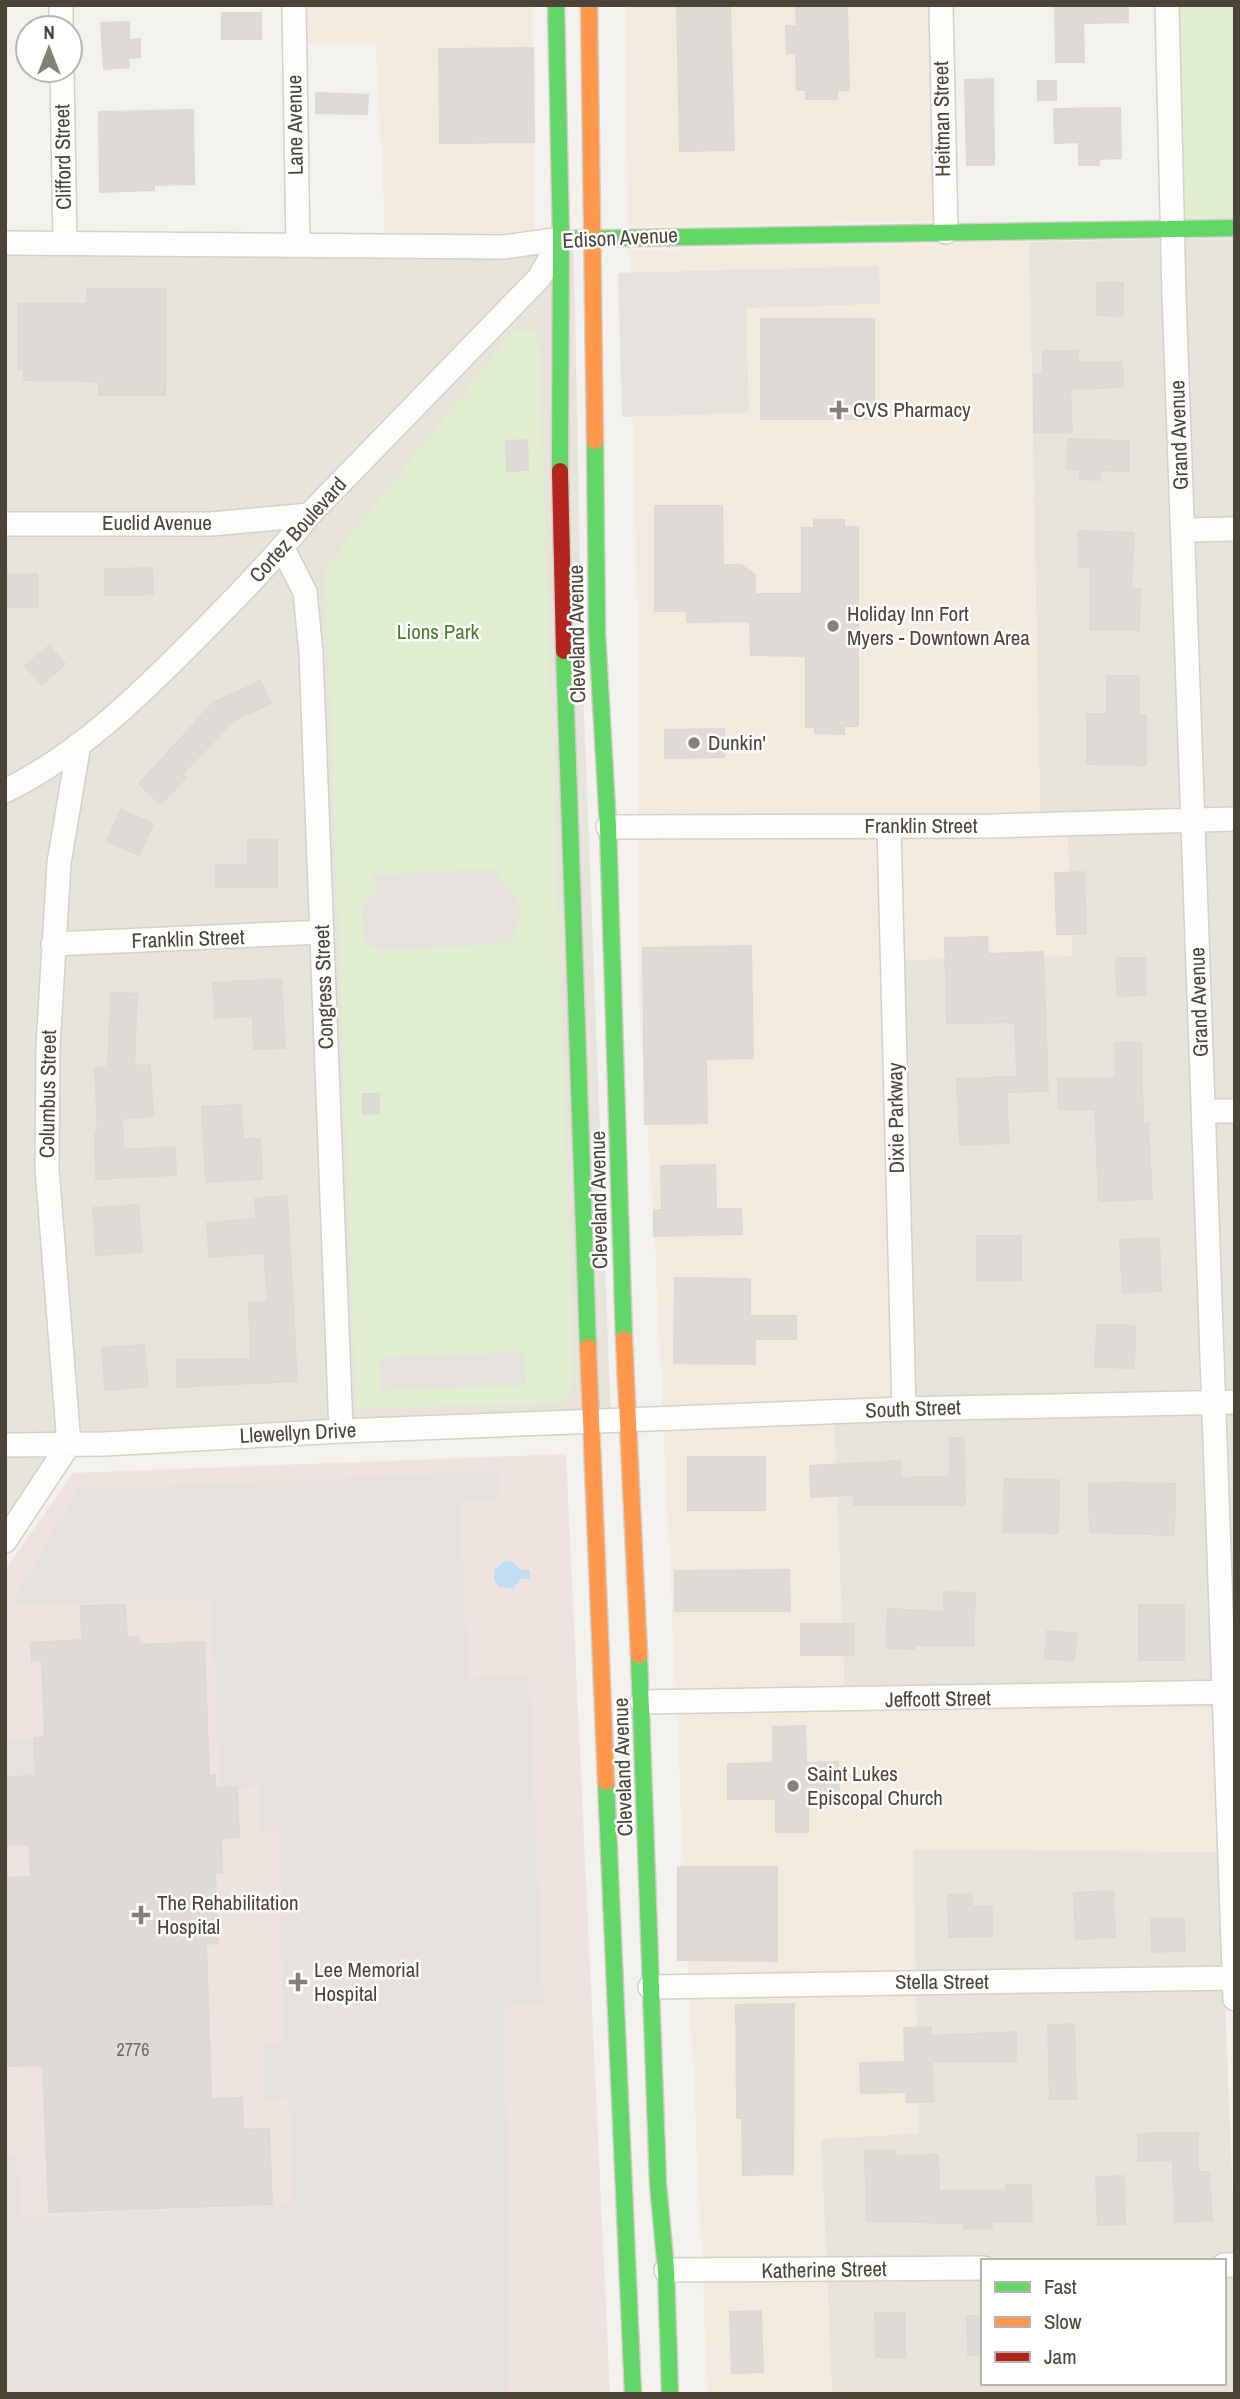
<svg xmlns="http://www.w3.org/2000/svg" width="1240" height="2399" font-family="'Archivo Narrow',sans-serif">
	<style>
		.residential { fill: #e7e4dc; fill-rule: evenodd }
		.commercial { fill: #f3ebdf }
		.medical { fill: #eee3df }
		.green { fill: #e1eecf }
		.parking { fill: #e6e3df }
		.water { fill: #c0ddf1 }
		.building { fill: #dedbd6; stroke: #dcd9d4; stroke-width: 2 }
		.lines { fill: none; stroke-linecap: round; stroke-linejoin: round }
		.street-casing { stroke: #d2d0cb; stroke-width: 26 }
		.fast-casing { stroke: #d3cfc5; stroke-width: 19 }
		.slow-casing { stroke: #d3cfc5; stroke-width: 19 }
		.jam-casing { stroke: #d3cfc5; stroke-width: 19 }
		.street { stroke: #fdfdfc; stroke-width: 23 }
		.fast { stroke: #63d668; stroke-width: 16 }
		.slow { stroke: #ff974d; stroke-width: 16 }
		.jam { stroke: #b3261e; stroke-width: 16 }
		.poi-dot { fill: #868178; stroke: #fff; stroke-width: 2.5 }
		.labels { text-anchor: middle; stroke-width: 5; stroke-linejoin: round; paint-order: stroke }
		.number-label { font-size: 18px; fill: #706a61 }
		.street-label { font-size: 21px; fill: #4b4439; stroke: #fff }
		.poi-label { font-size: 21px; fill: #4b4439; stroke: #fff; text-anchor: start }
		.park-label { font-size: 21px; fill: #4a7f2a; stroke: #fff }
	</style>
	<rect width="100%" height="100%" fill="#f4f2ee"/>
	<path class="residential" d="M1163 239 1214 1707 845 1705 834 1416 907 1415 904 959 1072 955 1067 821 1040 812 1029 242Z
		M1183 239H1235V1728Z
		M574 241 581 634 611 1420 70 1444 5 1541V243Z
		M912 1849 1219 1852 1235 2250V2394H832L821 2139 919 2133ZM983 2261H1224V2383H983Z"/>
	<path class="commercial" d="M304 5H532L534 233 385 236 376 43 304 44Z
		M625 5H930L935 221 628 227Z
		M1029 242 1040 811 1067 821 1072 956 904 960 907 1416 834 1417 845 1705 1214 1707 1219 1852 913 1849 919 2133 821 2139 832 2394H708L655 1245 638 987V651L629 250Z"/>
	<path class="medical" d="M566 1454 610 2394H5V1570L73 1473Z"/>
	<path class="green" d="M1173 5H1235V221H1178Z
		M514 330H535L539 348 574 1378 566 1402 356 1409 325 568Z"/>
	<path class="parking" d="M879 266 880 304 746 308 749 413 622 417 618 273Z
		M492 869 518 899 521 916 509 943 379 951 364 941 361 906 380 887 369 875Z
		M524 1352 526 1385 381 1391 380 1357Z
		M498 1471V1500L459 1502 469 1678 529 1676 543 2003 504 2007 510 2306 507 2394H5V2154H17L20 2218 294 2205 289 2098 263 2099V2045L283 2044 280 1831 261 1832 260 1786 220 1787 211 1599 11 1605 77 1490Z
		M5 1729 6 1740 34 1738 36 1776 5 1801Z"/>
	<path class="water" d="M505 1561 514 1563 521 1570H530V1579H521L513 1588 499 1587 494 1580V1570Z"/>
	<path class="building" d="M796 5H847L849 90H837V99H806V90H797L796 53 787 54 786 26H797Z
		M1055 5H1128V22L1083 23 1084 62H1056Z
		M730 6 734 150 680 151 677 7Z
		M222 13H261V39H222Z
		M129 22V40L140 39V57L128 58 129 67 104 69 101 23Z
		M533 48 534 142 440 143 439 49Z
		M993 79 994 165H967L965 80Z
		M1038 81H1056V100H1038Z
		M316 93 368 95 367 114 316 113Z
		M1120 108 1121 158 1099 159V165H1079V142L1055 143 1054 109Z
		M193 110 194 184 154 185V190L100 192 99 112Z
		M1097 283H1123V316L1097 315Z
		M87 289H166L165 395H99V381L24 380V369H18V304H87Z
		M761 319H874V419H761Z
		M1043 351H1078V363L1122 362 1123 387 1070 389 1072 432H1034V375L1043 374Z
		M1068 439 1129 441V471L1100 470V480L1080 479V469H1067Z
		M527 440 528 470 507 471 506 441Z
		M655 506H722L723 565H741L755 575V594H802V528H814V520H844V527H858V726H844V734L815 733V727H806V656L751 655 750 621 687 622V611H655Z
		M1079 531 1134 533 1131 589H1140L1139 630 1090 629V567H1078Z
		M152 568 153 594 105 595V569Z
		M37 574 38 607H5V575Z
		M49 646 65 664 42 684 25 666Z
		M1107 676H1139V715H1146V765L1087 764V714H1107Z
		M260 681 271 703 234 720 182 774 186 777 161 804 139 784 213 703Z
		M724 729V757L665 758V730Z
		M121 810 153 824 139 855 107 841Z
		M248 840H277V887H216V865H248Z
		M1084 872 1086 934H1057L1055 873Z
		M987 937 988 954 1043 952 1048 1091 1006 1092 1009 1143 960 1145 957 1079 1017 1077 1015 1022 947 1023 945 938Z
		M751 946 753 1058 706 1059 707 1123 645 1124 643 948Z
		M1116 958H1145L1146 995 1117 996Z
		M281 979 285 1048 254 1049 253 1016 215 1018 213 983Z
		M111 993 137 994 134 1066 150 1065 153 1116 122 1118 123 1150 175 1147 176 1175 96 1179 95 1131H98L95 1068 108 1067Z
		M1115 1043H1141L1143 1124H1148L1152 1199 1099 1201 1095 1109H1059L1058 1079 1116 1078Z
		M363 1094H379V1113L363 1114Z
		M241 1105 243 1139H260L262 1179 206 1182 202 1107Z
		M715 1165 716 1209H741L742 1234 654 1236V1210H662L661 1166Z
		M287 1196 297 1381 177 1387V1360L251 1359 249 1303 268 1302 264 1253 209 1257 207 1223 256 1219 255 1199Z
		M138 1205 142 1252 96 1255 93 1208Z
		M977 1236H1021V1280H977Z
		M1159 1238 1161 1291 1123 1293 1120 1240Z
		M675 1278 750 1279V1316H796V1339H755V1364L674 1363Z
		M1097 1325 1135 1326 1134 1368 1095 1367Z
		M144 1345 148 1386 105 1390 102 1348Z
		M950 1438H964L965 1505H854V1495L811 1497 810 1466 900 1461 901 1478 950 1477Z
		M688 1457H765V1510H688Z
		M1005 1479 1059 1480 1058 1533 1003 1532Z
		M1122 1483 1175 1484 1174 1535 1090 1532 1089 1484Z
		M789 1570 790 1611H675V1571Z
		M944 1592 975 1593 973 1646 914 1645V1649L886 1648 888 1609 944 1612Z
		M125 1605 127 1638 139 1637V1645L204 1642 209 1776 215 1775V1788L237 1787 239 1837 221 1838 222 1873H215L218 1943 206 1944 211 2099 242 2098 243 2130 269 2129 272 2204 49 2212 43 2065 5 2066V1878L31 1877 30 1844 5 1845 6 1777 36 1776 34 1738 45 1737 42 1660 32 1661 31 1643 82 1640 81 1606Z
		M1139 1605H1184V1660H1139Z
		M801 1624H854V1655H801Z
		M1047 1631 1077 1634 1074 1661 1045 1658Z
		M805 1726 806 1763 838 1762 839 1798 808 1799V1832H776V1799H728V1764L773 1763V1727Z
		M678 1867H777V1961L678 1960Z
		M1113 1891 1115 1937 1076 1939 1074 1893Z
		M972 1894V1907H992V1936L949 1937 948 1895Z
		M1184 1918 1185 1951 1152 1952 1151 1919Z
		M794 2004 793 2174 743 2175 742 2118H737L736 2005Z
		M1074 2024 1076 2099H1050L1048 2025Z
		M931 2027V2036L1016 2032V2061H932L933 2102H907L906 2092 861 2093 860 2063 905 2062 904 2028Z
		M1198 2133V2172H1209L1212 2220 1175 2222 1173 2160 1138 2161V2134Z
		M894 2150V2156L938 2155 939 2191 1006 2190V2185H1031L1032 2221 991 2222 992 2228 964 2229V2223L867 2221 865 2151Z
		M1124 2176 1125 2224 1098 2225 1096 2177Z
		M761 2311 763 2372 732 2373 730 2312Z
		M875 2313H905V2357H876Z
		M967 2316H983V2355H968Z"/>
	<g class="lines">
		<defs>
			<path id="street" d="M61 5V28
				M294 5 298 246
				M941 5 946 232
				M1167 5 1174 295 1235 1999
				M62 70 65 243
				M5 243 504 247 561 239
				M5 524H212L309 515
				M1183 530 1235 529
				M283 549 305 592 311 653 341 1431
				M5 791C81 754 145 690 204 630 241 593 277 556 309 515L539 278 558 245
				M608 827 992 826 1235 819
				M889 827 904 1409
				M53 944 322 932
				M1203 1111H1235
				M5 1445 104 1444 341 1431 904 1409 1235 1402
				M5 1541 69 1444 47 1169 48 1047 59 863 79 744
				M642 1702 1235 1692
				M650 1987 1235 1978
				M1224 2265H1235
				M666 2270 983 2268"/>
			<path id="fast" d="M556 5 561 239 560 471
				M568 239 1235 228
				M595 441 597 633 608 827 624 1339
				M564 651 588 1347
				M639 1655 658 2184 666 2270 670 2394
				M606 1782 633 2394"/>
			<path id="slow" d="M589 5 595 441
				M624 1339 639 1655
				M588 1347 606 1782"/>
			<path id="jam" d="M560 471 564 651"/>
		</defs>
		<use href="#street" class="street-casing"/>
		<use href="#fast" class="fast-casing"/>
		<use href="#slow" class="slow-casing"/>
		<use href="#jam" class="jam-casing"/>
		<use href="#street" class="street"/>
		<use href="#fast" class="fast"/>
		<use href="#slow" class="slow"/>
		<use href="#jam" class="jam"/>
	</g>
	<g class="poi-dot">
		<path d="M835.5 399.5h7v7h7v7h-7v7h-7v-7h-7v-7h7z"/>
		<circle cx="833" cy="626" r="7"/>
		<circle cx="694" cy="743" r="7"/>
		<circle cx="793" cy="1786" r="7"/>
		<path d="M137.5 1904.5h7v7h7v7h-7v7h-7v-7h-7v-7h7z"/>
		<path d="M294.5 1971.5h7v7h7v7h-7v7h-7v-7h-7v-7h7z"/>
	</g>
	<g class="labels">
		<g class="number-label">
			<text x="133" y="2056">2776</text>
		</g>
		<g class="street-label">
			<text transform="translate(942 119) rotate(-91)" y="7">Heitman Street</text>
			<text transform="translate(295 125) rotate(-91)" y="7">Lane Avenue</text>
			<text transform="translate(63 157) rotate(-91)" y="7">Clifford Street</text>
			<text transform="translate(620 238) rotate(-3)" y="7">Edison Avenue</text>
			<text transform="translate(1179 435) rotate(-92)" y="7">Grand Avenue</text>
			<text x="157" y="530">Euclid Avenue</text>
			<text transform="translate(298 530) rotate(-48)" y="7">Cortez Boulevard</text>
			<text transform="translate(577 634) rotate(-91)" y="7">Cleveland Avenue</text>
			<text x="921" y="833">Franklin Street</text>
			<text transform="translate(188 939) rotate(-2)" y="7">Franklin Street</text>
			<text transform="translate(324 987) rotate(-92)" y="7">Congress Street</text>
			<text transform="translate(1199 1002) rotate(-92)" y="7">Grand Avenue</text>
			<text transform="translate(48 1094) rotate(-89)" y="7">Columbus Street</text>
			<text transform="translate(896 1118) rotate(-91)" y="7">Dixie Parkway</text>
			<text transform="translate(599 1200) rotate(-91)" y="7">Cleveland Avenue</text>
			<text transform="translate(913 1409) rotate(-2)" y="7">South Street</text>
			<text transform="translate(298 1433) rotate(-3)" y="7">Llewellyn Drive</text>
			<text transform="translate(938 1699) rotate(-1)" y="7">Jeffcott Street</text>
			<text transform="translate(623 1767) rotate(-92)" y="7">Cleveland Avenue</text>
			<text x="942" y="1989">Stella Street</text>
			<text transform="translate(824 2270) rotate(-1)" y="7">Katherine Street</text>
		</g>
		<g class="poi-label">
			<text x="853" y="417">CVS Pharmacy</text>
			<text x="847" y="621">Holiday Inn Fort<tspan x="847" dy="24">Myers - Downtown Area</tspan></text>
			<text x="708" y="750">Dunkin'</text>
			<text x="807" y="1781">Saint Lukes<tspan x="807" dy="24">Episcopal Church</tspan></text>
			<text x="157" y="1910">The Rehabilitation<tspan x="157" dy="24">Hospital</tspan></text>
			<text x="314" y="1977">Lee Memorial<tspan x="314" dy="24">Hospital</tspan></text>
		</g>
		<g class="park-label">
			<text x="438" y="639">Lions Park</text>
		</g>
	</g>
	<rect width="1240" height="2399" fill="none" stroke="#4b4439" stroke-width="14"/>
	<rect x="981" y="2259" width="245" height="126" fill="#ffffff" stroke="#b7b4b0" stroke-width="2"/>
	<rect x="995" y="2282" width="35" height="10" fill="#63d668" stroke="#b7b4b0" stroke-width="2"/>
	<text x="1044" y="2294" font-size="21" fill="#4b4439">Fast</text>
	<rect x="995" y="2317" width="35" height="10" fill="#ff974d" stroke="#b7b4b0" stroke-width="2"/>
	<text x="1044" y="2329" font-size="21" fill="#4b4439">Slow</text>
	<rect x="995" y="2352" width="35" height="10" fill="#b3261e" stroke="#b7b4b0" stroke-width="2"/>
	<text x="1044" y="2364" font-size="21" fill="#4b4439">Jam</text>
	<g transform="translate(49 49)"><circle r="33" fill="#ffffff" stroke="#b7b4b0" stroke-width="2"/>
	<path d="M0-5L12 26L0 18L-12 26Z" fill="#868178"/>
	<text y="-10" font-size="19" font-weight="bold" text-anchor="middle" fill="#4b4439">N</text>
	</g>
</svg>
